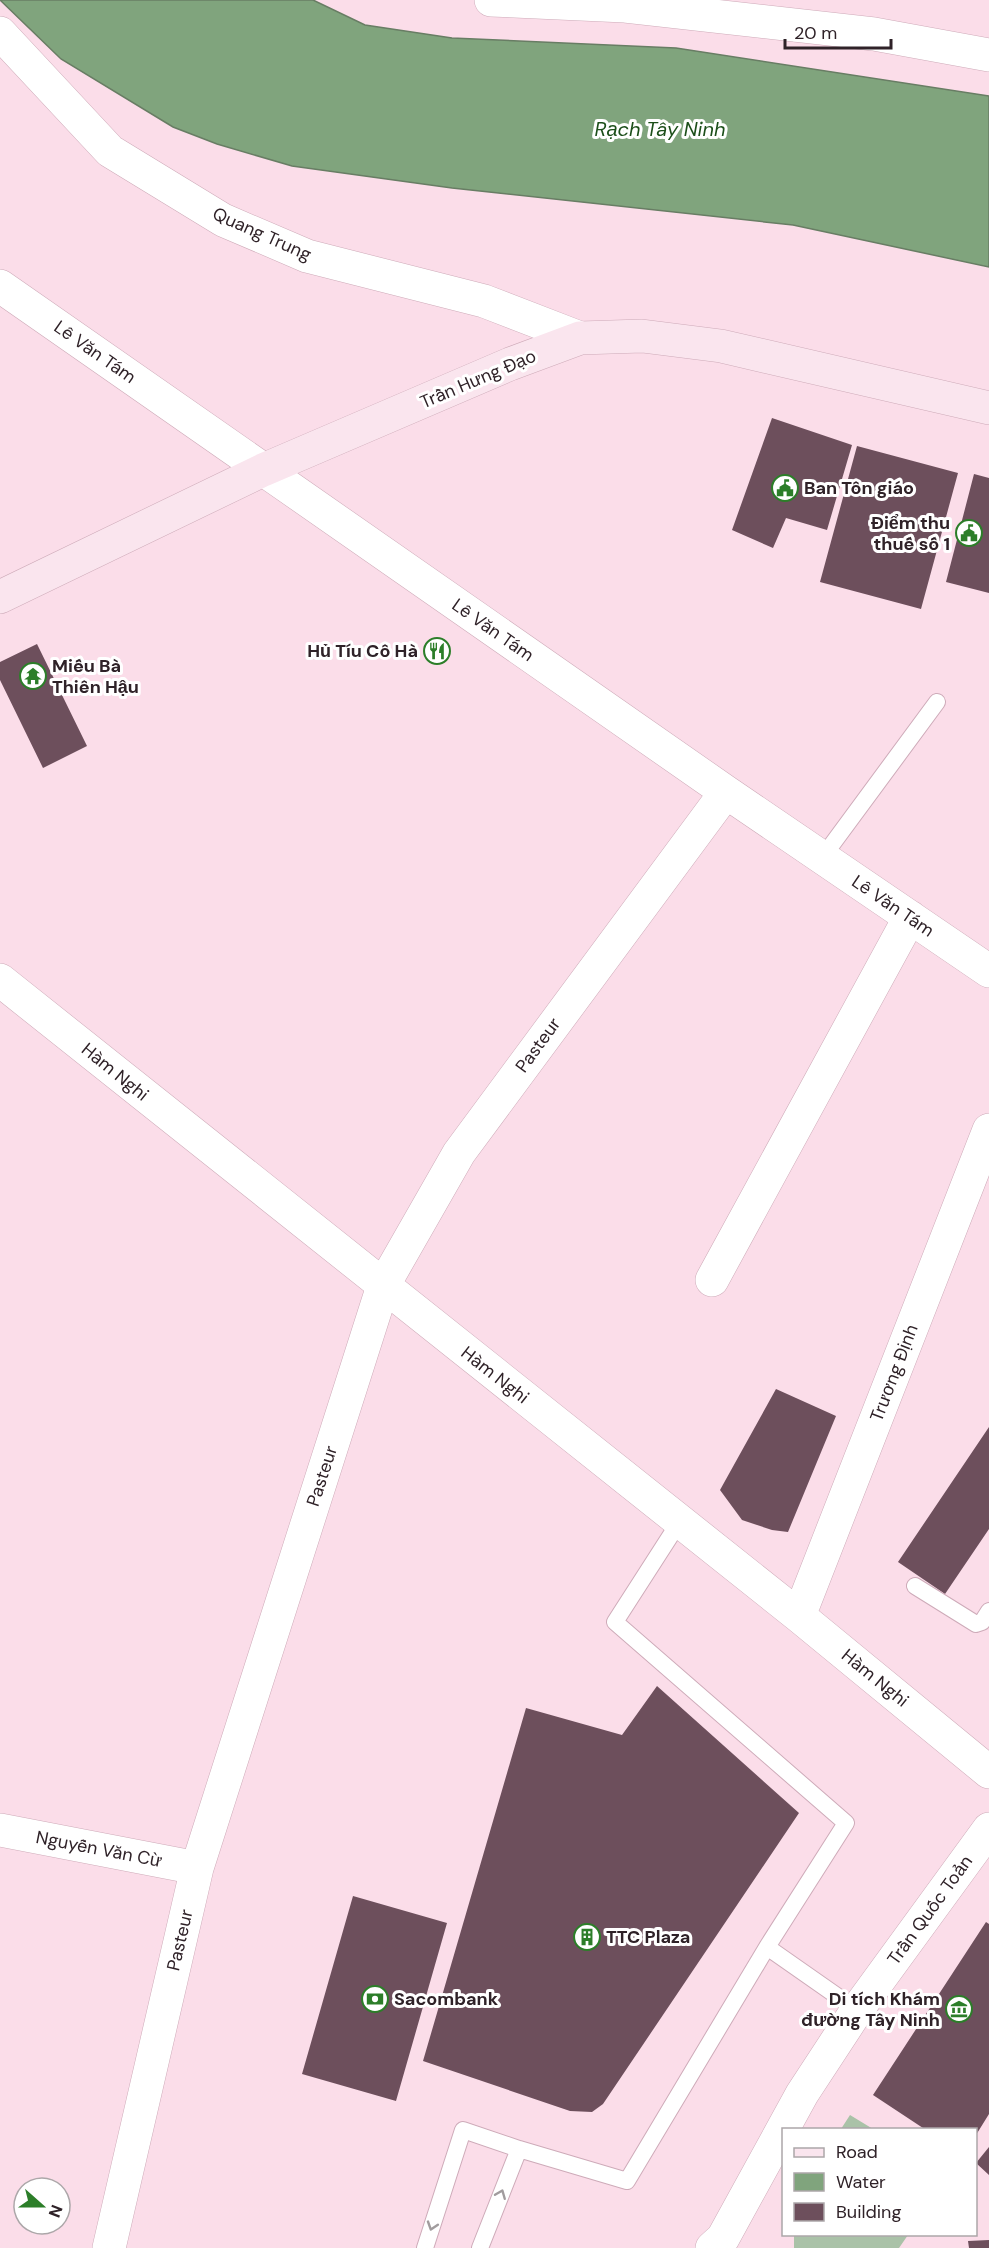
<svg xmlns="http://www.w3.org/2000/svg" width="989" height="2248" font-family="'DM Sans',sans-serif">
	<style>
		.green { fill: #aac2a8 }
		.water { fill: #80a47d; stroke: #687d64; stroke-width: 1.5 }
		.building { fill: #6d4f5c }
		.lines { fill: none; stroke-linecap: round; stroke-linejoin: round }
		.lane-casing { stroke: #ceabb9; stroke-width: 18 }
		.street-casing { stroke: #ceabb9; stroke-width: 34 }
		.secondary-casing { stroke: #ceabb9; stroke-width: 34 }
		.lane { stroke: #fff; stroke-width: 16 }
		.street { stroke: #fff; stroke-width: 33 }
		.secondary { stroke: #fae5ee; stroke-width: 33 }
		.oneway { stroke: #a19c9e }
		.labels { text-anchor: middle; stroke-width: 6; stroke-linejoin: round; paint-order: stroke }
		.street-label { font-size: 18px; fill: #2f2228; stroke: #fff }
		.poi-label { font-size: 18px; font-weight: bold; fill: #2f2228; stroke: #fff; text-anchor: start }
		.water-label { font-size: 20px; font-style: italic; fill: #1c4f1a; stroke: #fff }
	</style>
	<rect width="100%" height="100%" fill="#fbdde9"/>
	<path class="green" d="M850 2115 873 2129H841Z
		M794 2235V2234L908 2235 899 2248H794Z"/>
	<path class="water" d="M0 0H313L365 25 452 38 676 48 989 96V267L793 225 452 188 292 166 217 144 173 127 61 59Z"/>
	<path class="building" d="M772 418 852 445 827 530 786 518 773 548 732 530Z
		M857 446 958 473 921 609 820 582Z
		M974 474 989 478V593L946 582Z
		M37 644 87 746 43 768 0 680V662Z
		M776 1389 836 1416 788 1532 772 1530 742 1520 720 1490Z
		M989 1427V1529L945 1594 898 1562Z
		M657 1686 799 1813 603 2104 592 2112 570 2111 423 2061 526 1708 622 1735Z
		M353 1896 447 1923 396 2101 302 2074Z
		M986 1922 989 1924V2114L976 2135V2130H926L873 2095Z
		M989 2147V2175L976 2163Z
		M989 2240V2248H969L968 2241Z"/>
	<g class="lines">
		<defs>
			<path id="lane" d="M822 858 937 702
				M915 1586 976 1624 982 1622 989 1611
				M767 1947 857 2010
				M519 2149 627 2181 767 1947 846 1823 615 1622 680 1521
				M425 2248 463 2130 519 2149 480 2248"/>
			<path id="street" d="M491 0 625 6 874 34 989 55
				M0 33 110 151 223 220 307 256 484 301 580 338
				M0 286 726 792 989 971
				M0 980 799 1616 989 1772
				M712 1280 910 917
				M799 1616 989 1130
				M0 1830 197 1868
				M109 2248 197 1868 383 1286 459 1153 726 792
				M712 2248 723 2238 802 2094 857 2010 989 1829"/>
			<path id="secondary" d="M0 597 263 470 510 364 580 338 642 336 721 346 989 408"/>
		</defs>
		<use href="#lane" class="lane-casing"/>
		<use href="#street" class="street-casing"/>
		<use href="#secondary" class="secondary-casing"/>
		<use href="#lane" class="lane"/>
		<use href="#street" class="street"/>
		<use href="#secondary" class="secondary"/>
	</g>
	<defs><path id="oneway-chevron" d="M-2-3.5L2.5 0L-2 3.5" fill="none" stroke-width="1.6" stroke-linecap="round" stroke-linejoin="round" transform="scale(1.5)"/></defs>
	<g class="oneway">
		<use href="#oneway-chevron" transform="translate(501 2194) rotate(-68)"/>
		<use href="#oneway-chevron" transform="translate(432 2226) rotate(108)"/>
	</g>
	<defs>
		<symbol id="civic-ring" viewBox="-11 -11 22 22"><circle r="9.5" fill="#fff" stroke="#2c7e29" stroke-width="1.5"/><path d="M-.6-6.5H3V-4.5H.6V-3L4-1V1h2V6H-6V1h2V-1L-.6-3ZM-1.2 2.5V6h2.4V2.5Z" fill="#2c7e29"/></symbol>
		<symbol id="restaurant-ring" viewBox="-11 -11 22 22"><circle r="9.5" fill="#fff" stroke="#2c7e29" stroke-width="1.5"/><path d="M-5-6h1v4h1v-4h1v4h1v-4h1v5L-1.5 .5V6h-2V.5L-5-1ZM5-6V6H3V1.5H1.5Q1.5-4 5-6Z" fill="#2c7e29"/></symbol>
		<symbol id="temple-ring" viewBox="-11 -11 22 22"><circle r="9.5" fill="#fff" stroke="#2c7e29" stroke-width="1.5"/><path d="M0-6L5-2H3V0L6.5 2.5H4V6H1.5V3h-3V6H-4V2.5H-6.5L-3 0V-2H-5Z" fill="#2c7e29"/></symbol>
		<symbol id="building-ring" viewBox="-11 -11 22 22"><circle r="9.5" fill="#fff" stroke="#2c7e29" stroke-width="1.5"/><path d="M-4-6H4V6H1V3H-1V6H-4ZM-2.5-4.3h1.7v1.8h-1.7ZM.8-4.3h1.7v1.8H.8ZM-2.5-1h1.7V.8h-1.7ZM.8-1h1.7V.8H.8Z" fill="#2c7e29"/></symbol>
		<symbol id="bank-ring" viewBox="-11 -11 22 22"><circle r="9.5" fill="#fff" stroke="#2c7e29" stroke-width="1.5"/><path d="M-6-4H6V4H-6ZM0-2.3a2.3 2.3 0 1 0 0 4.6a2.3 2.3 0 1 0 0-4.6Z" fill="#2c7e29"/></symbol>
		<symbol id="museum-ring" viewBox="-11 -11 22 22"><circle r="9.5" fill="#fff" stroke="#2c7e29" stroke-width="1.5"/><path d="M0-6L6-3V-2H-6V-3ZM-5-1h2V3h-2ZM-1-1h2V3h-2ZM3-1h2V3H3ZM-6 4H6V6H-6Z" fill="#2c7e29"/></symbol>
	</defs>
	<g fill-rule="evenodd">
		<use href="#civic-ring" x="770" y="473" width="30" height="30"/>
		<use href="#civic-ring" x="954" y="518" width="30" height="30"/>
		<use href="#restaurant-ring" x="422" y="636" width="30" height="30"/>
		<use href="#temple-ring" x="18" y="661" width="30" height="30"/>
		<use href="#building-ring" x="572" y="1922" width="30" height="30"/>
		<use href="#bank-ring" x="360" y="1984" width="30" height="30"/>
		<use href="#museum-ring" x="944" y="1994" width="30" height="30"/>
	</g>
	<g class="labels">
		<g class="street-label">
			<text transform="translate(262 234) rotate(24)" y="6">Quang Trung</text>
			<text transform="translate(95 352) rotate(35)" y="6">Lê Văn Tám</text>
			<text transform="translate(478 379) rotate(-23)" y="6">Trần Hưng Đạo</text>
			<text transform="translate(493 630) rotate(35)" y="6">Lê Văn Tám</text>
			<text transform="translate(893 906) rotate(34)" y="6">Lê Văn Tám</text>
			<text transform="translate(538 1045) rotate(-54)" y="6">Pasteur</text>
			<text transform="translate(115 1072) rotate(39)" y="6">Hàm Nghi</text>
			<text transform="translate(894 1373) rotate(-69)" y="6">Trương Định</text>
			<text transform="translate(495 1375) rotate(38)" y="6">Hàm Nghi</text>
			<text transform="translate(322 1476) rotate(-72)" y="6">Pasteur</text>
			<text transform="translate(875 1678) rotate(39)" y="6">Hàm Nghi</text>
			<text transform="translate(99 1849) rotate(11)" y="6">Nguyễn Văn Cừ</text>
			<text transform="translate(930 1910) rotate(-54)" y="6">Trần Quốc Toản</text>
			<text transform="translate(180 1940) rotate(-77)" y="6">Pasteur</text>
		</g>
		<g class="poi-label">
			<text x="804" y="494">Ban Tôn giáo</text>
			<text x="950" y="529" text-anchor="end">Điểm thu<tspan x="950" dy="21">thuế số 1</tspan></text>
			<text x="418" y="657" text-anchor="end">Hủ Tíu Cô Hà</text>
			<text x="52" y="672">Miếu Bà<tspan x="52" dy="21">Thiên Hậu</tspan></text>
			<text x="606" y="1943">TTC Plaza</text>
			<text x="394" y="2005">Sacombank</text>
			<text x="940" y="2005" text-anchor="end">Di tích Khám<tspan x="940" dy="21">đường Tây Ninh</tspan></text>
		</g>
		<g class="water-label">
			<text x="660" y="136">Rạch Tây Ninh</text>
		</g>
	</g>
	<rect x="782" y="2128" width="195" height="108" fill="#ffffff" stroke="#aca7a9" stroke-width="1.5"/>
	<rect x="794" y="2148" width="30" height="9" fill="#fae5ee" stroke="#aca7a9" stroke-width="1.5"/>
	<text x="836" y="2158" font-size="18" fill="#2f2228">Road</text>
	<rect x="794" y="2173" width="30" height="18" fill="#80a47d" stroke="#aca7a9" stroke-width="1.5"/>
	<text x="836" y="2188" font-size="18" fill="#2f2228">Water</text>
	<rect x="794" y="2203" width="30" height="18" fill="#6d4f5c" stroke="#aca7a9" stroke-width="1.5"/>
	<text x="836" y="2218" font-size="18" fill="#2f2228">Building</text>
	<g transform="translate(42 2206) rotate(111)"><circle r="28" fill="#ffffff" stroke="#aca7a9" stroke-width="1.5"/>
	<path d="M0-4.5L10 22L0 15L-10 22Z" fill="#2c7e29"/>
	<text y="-9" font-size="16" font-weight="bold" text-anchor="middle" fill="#2f2228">N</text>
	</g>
	<path d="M785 39v9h106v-9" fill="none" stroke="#2f2228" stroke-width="3"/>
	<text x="794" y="39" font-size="18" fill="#2f2228" stroke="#ffffff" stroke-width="4.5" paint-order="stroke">20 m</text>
</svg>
